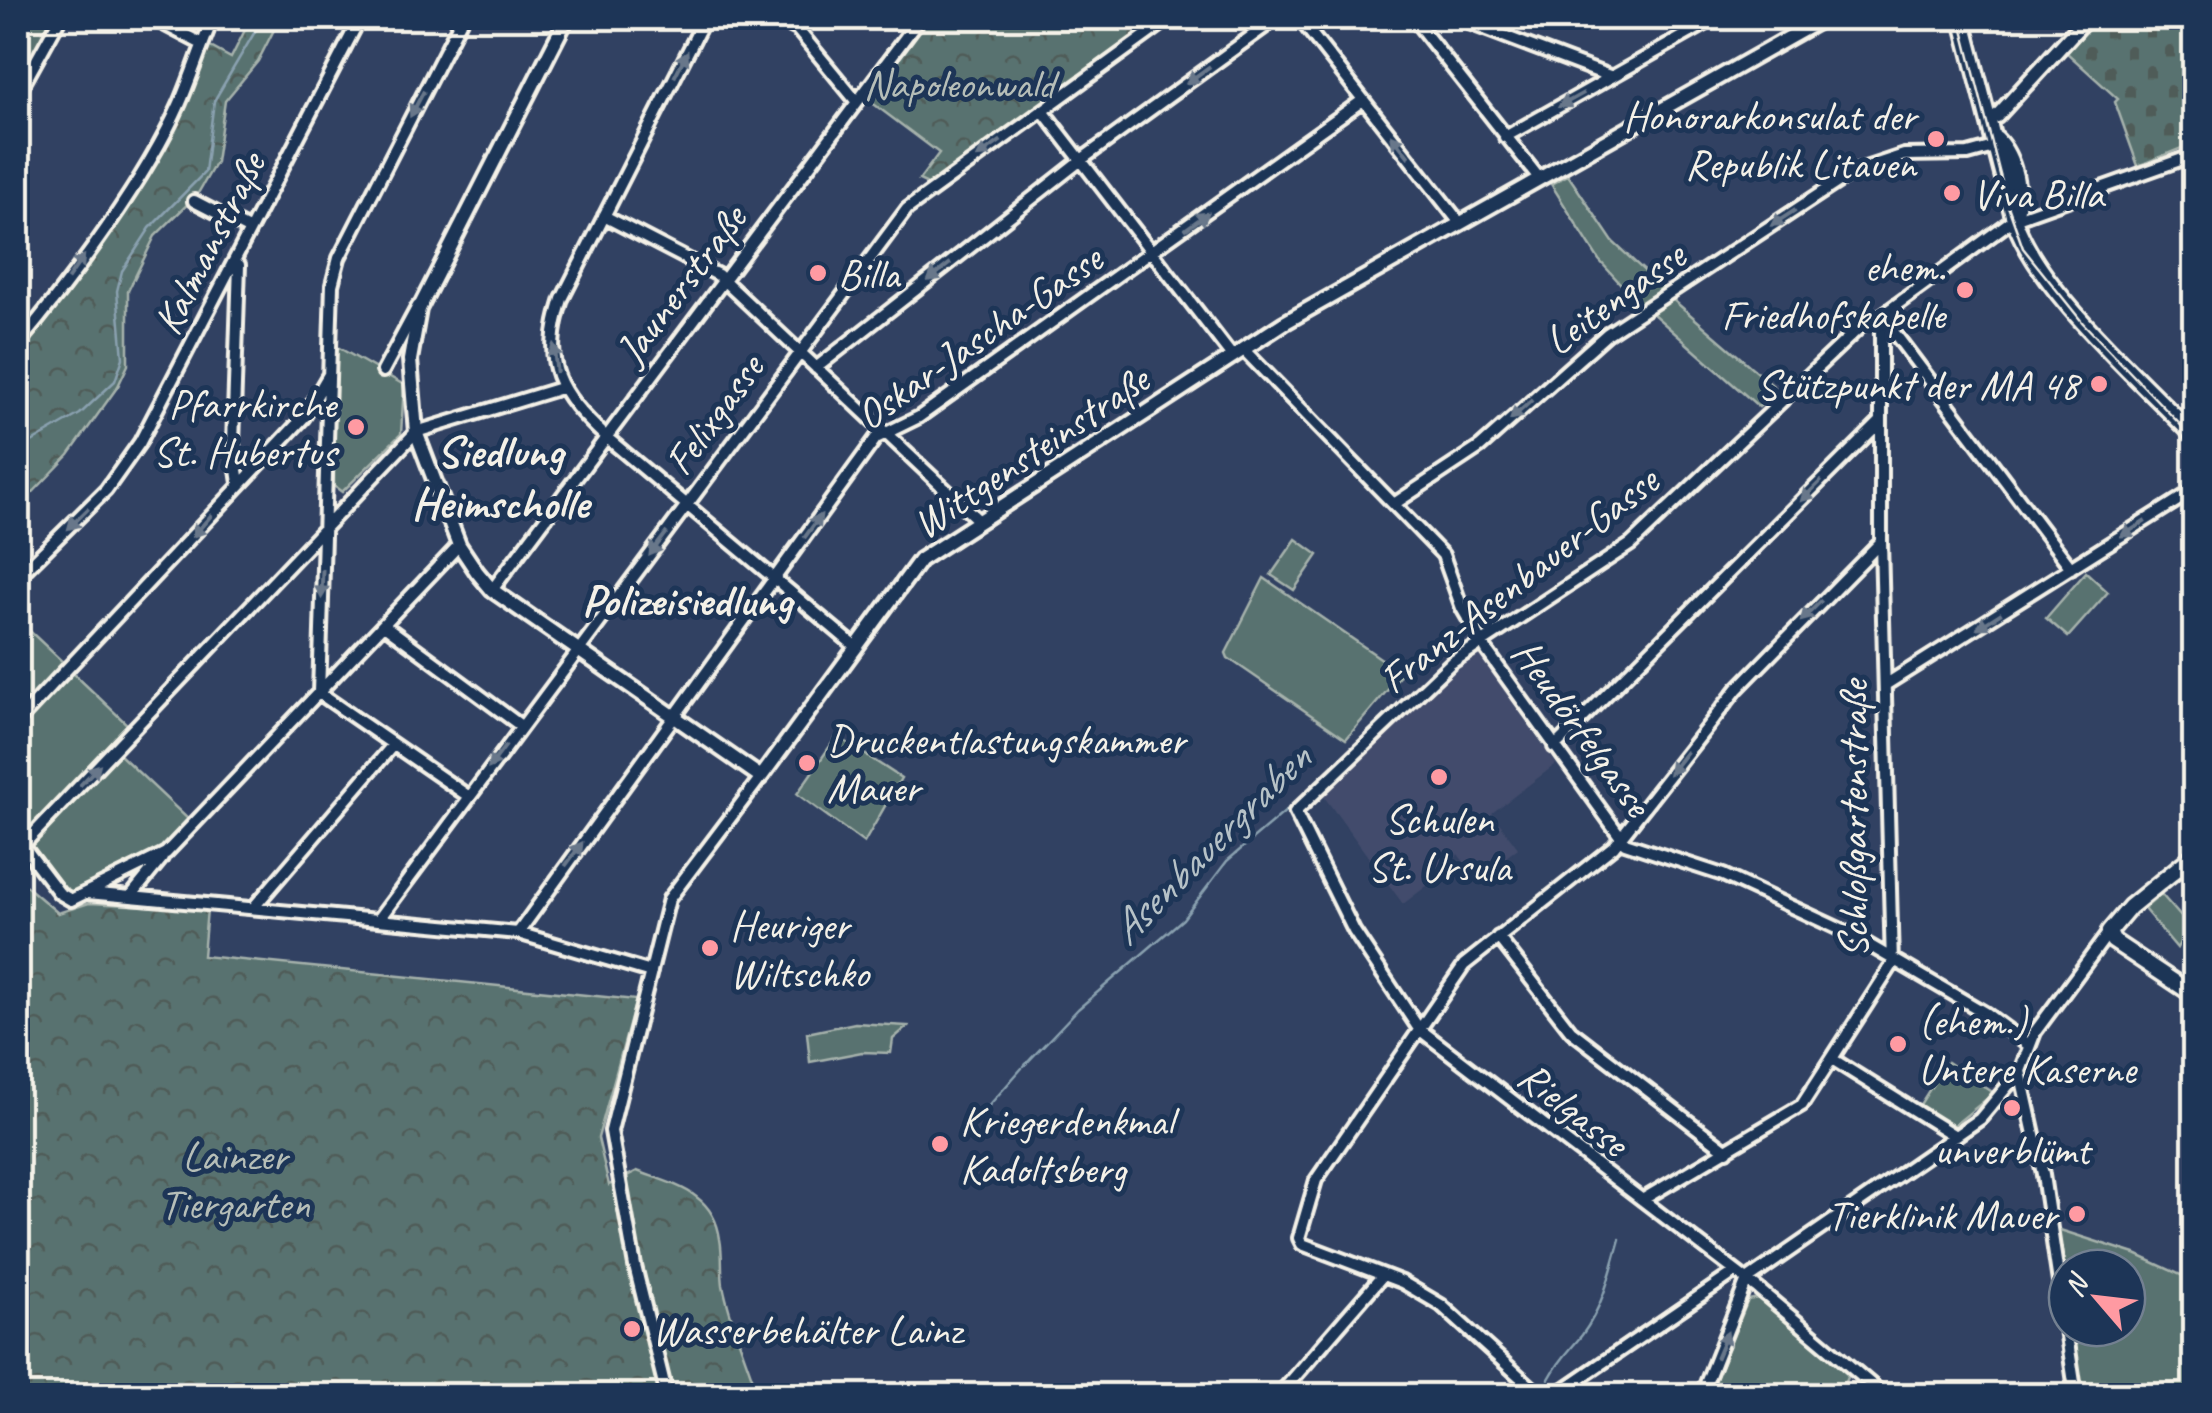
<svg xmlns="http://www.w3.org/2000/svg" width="2212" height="1413" font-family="Caveat,sans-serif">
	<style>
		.built { fill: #434c6c }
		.green { fill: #58726f; stroke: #a6b2ac; stroke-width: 2.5 }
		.forest { fill: url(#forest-crowns); stroke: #a6b2ac; stroke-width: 2.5 }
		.cemetery { fill: url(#cemetery-stones); stroke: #a6b2ac; stroke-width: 2.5 }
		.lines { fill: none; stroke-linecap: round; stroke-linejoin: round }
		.stream { stroke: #8aa1b0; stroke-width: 2.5 }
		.minor-casing { stroke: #f4f1e8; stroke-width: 18 }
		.tertiary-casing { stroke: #f4f1e8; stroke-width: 20 }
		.secondary-casing { stroke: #f4f1e8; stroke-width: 21 }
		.minor { stroke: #1d3557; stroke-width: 10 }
		.tertiary { stroke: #1d3557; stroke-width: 12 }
		.secondary { stroke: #1d3557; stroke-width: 14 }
		.tram { stroke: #f4f1e8; stroke-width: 2.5 }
		.oneway { fill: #68778a }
		.poi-dot { fill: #ff9aa2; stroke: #1d3557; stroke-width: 4 }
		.labels { text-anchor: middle; stroke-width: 10; stroke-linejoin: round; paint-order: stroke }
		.park-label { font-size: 42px; fill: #b6beb8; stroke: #1d3557 }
		.poi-label { font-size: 42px; fill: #f4f1e8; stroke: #1d3557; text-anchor: start }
		.street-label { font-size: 42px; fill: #f4f1e8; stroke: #1d3557 }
		.neighbourhood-label { font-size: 45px; font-weight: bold; fill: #f4f1e8; stroke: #1d3557 }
		.water-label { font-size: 45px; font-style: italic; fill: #b6c2c7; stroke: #1d3557 }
	</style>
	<defs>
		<pattern id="forest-crowns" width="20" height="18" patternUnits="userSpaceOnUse" patternTransform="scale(2.5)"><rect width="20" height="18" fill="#58726f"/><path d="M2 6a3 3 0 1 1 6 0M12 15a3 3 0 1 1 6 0" fill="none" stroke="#505b58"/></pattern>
		<pattern id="cemetery-stones" width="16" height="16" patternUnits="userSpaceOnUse" patternTransform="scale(2.5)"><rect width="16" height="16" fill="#58726f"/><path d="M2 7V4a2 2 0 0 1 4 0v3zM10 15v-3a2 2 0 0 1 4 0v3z" fill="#505b58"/></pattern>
	</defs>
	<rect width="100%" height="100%" fill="#314162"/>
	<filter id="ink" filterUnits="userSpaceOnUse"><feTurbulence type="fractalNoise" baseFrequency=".01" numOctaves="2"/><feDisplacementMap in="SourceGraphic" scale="20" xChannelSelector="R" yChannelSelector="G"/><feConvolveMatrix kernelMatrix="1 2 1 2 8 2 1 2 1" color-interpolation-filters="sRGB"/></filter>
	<g filter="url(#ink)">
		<path class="built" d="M1478 653 1556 764 1492 813 1518 848 1477 879 1458 854 1445 872 1403 904 1322 794 1449 672Z"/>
		<path class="green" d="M31 18H56L18 88V42Z
			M1568 175 1613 242 1664 289 1640 305 1599 260 1551 184Z
			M1671 298 1778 390 1759 407 1652 313Z
			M334 345 404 385 401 434 342 492 334 486Z
			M1296 539 1318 555 1294 590 1271 575Z
			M2086 572 2108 592 2068 637 2046 618Z
			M1264 578 1402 673 1346 739 1228 658 1226 653Z
			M18 620 65 664 18 714Z
			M71 671 130 727 24 837 18 832V727Z
			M837 736 901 778 864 843 797 794Z
			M118 753 189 820 164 846 69 894 31 844Z
			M2161 894 2189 926 2177 948 2144 909Z
			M855 1023 908 1026 893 1039 891 1053 862 1052 810 1062 807 1033Z
			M1947 1062 1994 1093 1952 1127 1919 1106Z
			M2057 1229 2135 1254 2194 1281V1395H2081L2072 1328H2127V1268H2067V1288Z
			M1758 1298 1849 1373 1839 1395H1747L1714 1383 1748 1300Z"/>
		<path class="forest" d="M251 18H280L258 61 225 101 216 162 197 195 155 236 128 291V365L118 386 69 455 18 508 26 495 18 485V348L160 146 205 44 231 58Z
			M925 18H1163L932 186 919 180 939 153 867 99Z
			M18 879 58 913 89 903 207 909 203 956 636 1000 598 1138 609 1185 637 1171C674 1185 714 1192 720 1239 723 1254 721 1270 723 1285 730 1322 747 1360 758 1395H18Z"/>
		<path class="cemetery" d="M2098 18H2194V143L2138 166 2115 102 2118 99 2067 53Z"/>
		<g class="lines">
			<path class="stream" d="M1144 28 1146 18
				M18 450 80 414 115 381 123 358 117 291 122 271 150 228 205 172 214 101 263 18
				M1024 1066 1078 1009 1183 919 1227 861 1287 810 1440 666
				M971 1126 1022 1068
				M1549 1379C1559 1360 1570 1350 1582 1335 1603 1307 1611 1271 1620 1239"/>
			<defs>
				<path id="minor" d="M152 18 202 44
					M462 18 339 258 332 285 319 693 468 796
					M705 18 562 299C541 365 558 392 606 437L856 647
					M775 18 797 29 857 102
					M1299 18 1460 223
					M1413 18 1539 178
					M1456 18 1612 77
					M18 94 60 18
					M1043 111 1232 356
					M1505 137 1716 18
					M194 201 250 230
					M604 216 718 275 979 521
					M239 265 233 444 239 483
					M1879 322 1870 319 1862 325 1631 544 1451 663 1295 812 1354 931 1419 1029 1756 1287 1885 1396
					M1879 322 1892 330 2071 568
					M18 344C71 281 147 178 180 103 192 75 201 46 213 18
					M1243 349 1443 555 1462 608 1487 651 1625 843 1723 875 1850 934 1985 1013 2027 1044
					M816 368 1081 160 1277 18
					M383 371 418 306
					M1394 504 1480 447 1607 334 1853 172 1904 155 1968 154 2001 145
					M18 577 106 490 140 442 360 18
					M492 590 920 18
					M384 625 521 726
					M1885 685 2194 490
					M18 721 304 417 328 376
					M2192 727 2194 728
					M1554 747 1880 422
					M18 839 59 893 71 900 166 853 459 545
					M23 845 416 432 561 388
					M88 893 518 933 651 972
					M131 896 162 858
					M254 907 393 745
					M379 919 907 209 1170 18
					M518 933 876 438 919 417 1363 100
					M1498 937 1571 1031 1727 1151
					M1832 1059 1955 1136
					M1642 1200 1802 1105 1892 965 1881 542V316L2014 219 2194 155
					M667 1396 635 1266 611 1131 669 899 761 777
					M1278 1396 1383 1275
					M1541 1396 1441 1305 1402 1282 1302 1244 1299 1238 1316 1180 1464 965 1614 846 1737 689 1881 542
					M1554 1396 1735 1272
					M1701 1396 1747 1280 1980 1119 2020 1071
					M2076 1396 2043 1175 2020 1071 2035 1032 2109 932"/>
				<path id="tertiary" d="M567 18 419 309 410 360 416 432 459 545 477 572 492 590 761 777 920 560 1284 323 1824 18
					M18 27 23 18
					M1988 119 1997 116 2087 18"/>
				<path id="secondary" d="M1962 18 2014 219C2038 291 2141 380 2194 436
					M1996 139C2014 157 2023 196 2014 219
					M2194 855 2130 907 2109 932 2113 941 2194 995"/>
			</defs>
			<use href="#minor" class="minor-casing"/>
			<use href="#tertiary" class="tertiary-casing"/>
			<use href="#secondary" class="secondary-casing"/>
			<use href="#minor" class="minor"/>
			<use href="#tertiary" class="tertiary"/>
			<use href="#secondary" class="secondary"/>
			<path class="tram" d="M1960 18 2008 206 2023 248 2083 323 2194 439"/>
		</g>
		<defs><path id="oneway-solid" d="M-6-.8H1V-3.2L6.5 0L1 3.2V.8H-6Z" transform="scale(2.5)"/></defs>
		<g class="oneway">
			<use href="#oneway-solid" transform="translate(681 64) rotate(-63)"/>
			<use href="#oneway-solid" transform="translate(1198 75) rotate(144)"/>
			<use href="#oneway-solid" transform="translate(1571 100) rotate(151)"/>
			<use href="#oneway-solid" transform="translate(417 104) rotate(118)"/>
			<use href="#oneway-solid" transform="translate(1400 146) rotate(-128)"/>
			<use href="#oneway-solid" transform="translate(989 149) rotate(145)"/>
			<use href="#oneway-solid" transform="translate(1783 218) rotate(147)"/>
			<use href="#oneway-solid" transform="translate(1197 221) rotate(-36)"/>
			<use href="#oneway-solid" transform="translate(76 267) rotate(-55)"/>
			<use href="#oneway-solid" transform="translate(939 272) rotate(142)"/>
			<use href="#oneway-solid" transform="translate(555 358) rotate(-97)"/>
			<use href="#oneway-solid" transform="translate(1521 410) rotate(138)"/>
			<use href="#oneway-solid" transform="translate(1811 491) rotate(135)"/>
			<use href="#oneway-solid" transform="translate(78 519) rotate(135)"/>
			<use href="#oneway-solid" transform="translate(202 526) rotate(131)"/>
			<use href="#oneway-solid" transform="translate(813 526) rotate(-54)"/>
			<use href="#oneway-solid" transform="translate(2133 529) rotate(148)"/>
			<use href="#oneway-solid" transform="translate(658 544) rotate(127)"/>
			<use href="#oneway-solid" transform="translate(322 584) rotate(92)"/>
			<use href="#oneway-solid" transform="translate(1811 611) rotate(135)"/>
			<use href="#oneway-solid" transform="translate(1989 621) rotate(148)"/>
			<use href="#oneway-solid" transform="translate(497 757) rotate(127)"/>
			<use href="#oneway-solid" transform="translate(1678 763) rotate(128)"/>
			<use href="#oneway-solid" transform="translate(90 775) rotate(-46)"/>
			<use href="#oneway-solid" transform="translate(574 854) rotate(-54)"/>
			<use href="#oneway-solid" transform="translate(1722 1345) rotate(-67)"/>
		</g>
	</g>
	<g class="poi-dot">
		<circle cx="1936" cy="139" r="10"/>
		<circle cx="1952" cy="193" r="10"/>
		<circle cx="818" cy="273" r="10"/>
		<circle cx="1965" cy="290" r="10"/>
		<circle cx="2099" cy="384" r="10"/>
		<circle cx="356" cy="427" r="10"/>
		<circle cx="807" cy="763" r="10"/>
		<circle cx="1439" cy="777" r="10"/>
		<circle cx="710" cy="948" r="10"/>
		<circle cx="1898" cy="1044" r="10"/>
		<circle cx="2012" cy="1108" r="10"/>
		<circle cx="940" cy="1144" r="10"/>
		<circle cx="2077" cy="1214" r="10"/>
		<circle cx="632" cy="1329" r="10"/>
	</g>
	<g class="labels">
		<g class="park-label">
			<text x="959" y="98">Napoleonwald</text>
			<text x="235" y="1170">Lainzer<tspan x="235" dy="48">Tiergarten</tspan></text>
		</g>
		<g class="poi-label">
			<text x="1916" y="130" text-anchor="end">Honorarkonsulat der<tspan x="1916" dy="48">Republik Litauen</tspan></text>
			<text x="1972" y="208">Viva Billa</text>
			<text x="1945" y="281" text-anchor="end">ehem.<tspan x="1945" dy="48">Friedhofskapelle</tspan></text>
			<text x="838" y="288">Billa</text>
			<text x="2079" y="399" text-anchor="end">Stützpunkt der MA 48</text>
			<text x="336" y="418" text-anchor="end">Pfarrkirche<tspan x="336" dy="48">St. Hubertus</tspan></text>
			<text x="827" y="754">Druckentlastungskammer<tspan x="827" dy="48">Mauer</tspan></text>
			<text x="1439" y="833" text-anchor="middle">Schulen<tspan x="1439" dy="48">St. Ursula</tspan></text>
			<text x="730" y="939">Heuriger<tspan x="730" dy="48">Wiltschko</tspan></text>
			<text x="1918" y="1035">(ehem.)<tspan x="1918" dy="48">Untere Kaserne</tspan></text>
			<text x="960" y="1135">Kriegerdenkmal<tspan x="960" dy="48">Kadoltsberg</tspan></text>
			<text x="2012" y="1164" text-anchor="middle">unverblümt</text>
			<text x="2057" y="1229" text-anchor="end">Tierklinik Mauer</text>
			<text x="652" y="1344">Wasserbehälter Lainz</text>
		</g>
		<g class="street-label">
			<text transform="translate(208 243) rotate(-63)" y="15">Kalmanstraße</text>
			<text transform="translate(680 284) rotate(-53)" y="15">Jaunerstraße</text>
			<text transform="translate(1614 297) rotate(-36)" y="15">Leitengasse</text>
			<text transform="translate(978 336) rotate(-35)" y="15">Oskar-Jascha-Gasse</text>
			<text transform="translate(713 414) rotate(-54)" y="15">Felixgasse</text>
			<text transform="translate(1030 451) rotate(-34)" y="15">Wittgensteinstraße</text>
			<text transform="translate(1518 579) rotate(-38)" y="15">Franz-Asenbauer-Gasse</text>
			<text transform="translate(1583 727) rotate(54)" y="15">Heudörfelgasse</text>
			<text transform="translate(1852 819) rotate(-90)" y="15">Schloßgartenstraße</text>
			<text transform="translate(1574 1108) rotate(38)" y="15">Rielgasse</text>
		</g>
		<g class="neighbourhood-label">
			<text x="500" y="466">Siedlung<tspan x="500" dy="52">Heimscholle</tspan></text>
			<text x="687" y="615">Polizeisiedlung</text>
		</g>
		<g class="water-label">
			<text transform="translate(1209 843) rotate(-45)" y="16">Asenbauergraben</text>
		</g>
	</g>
	<rect width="2212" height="1413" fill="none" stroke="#1d3557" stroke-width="60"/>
	<rect x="30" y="30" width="2152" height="1353" fill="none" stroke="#f4f1e8" stroke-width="4" filter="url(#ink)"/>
	<g transform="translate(2097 1298) rotate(298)"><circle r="48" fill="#1d3557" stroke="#738091" stroke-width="2.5"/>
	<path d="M0-8L18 38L0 25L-18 38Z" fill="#ff9aa2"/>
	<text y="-15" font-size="28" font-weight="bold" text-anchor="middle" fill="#f4f1e8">N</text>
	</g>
</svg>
